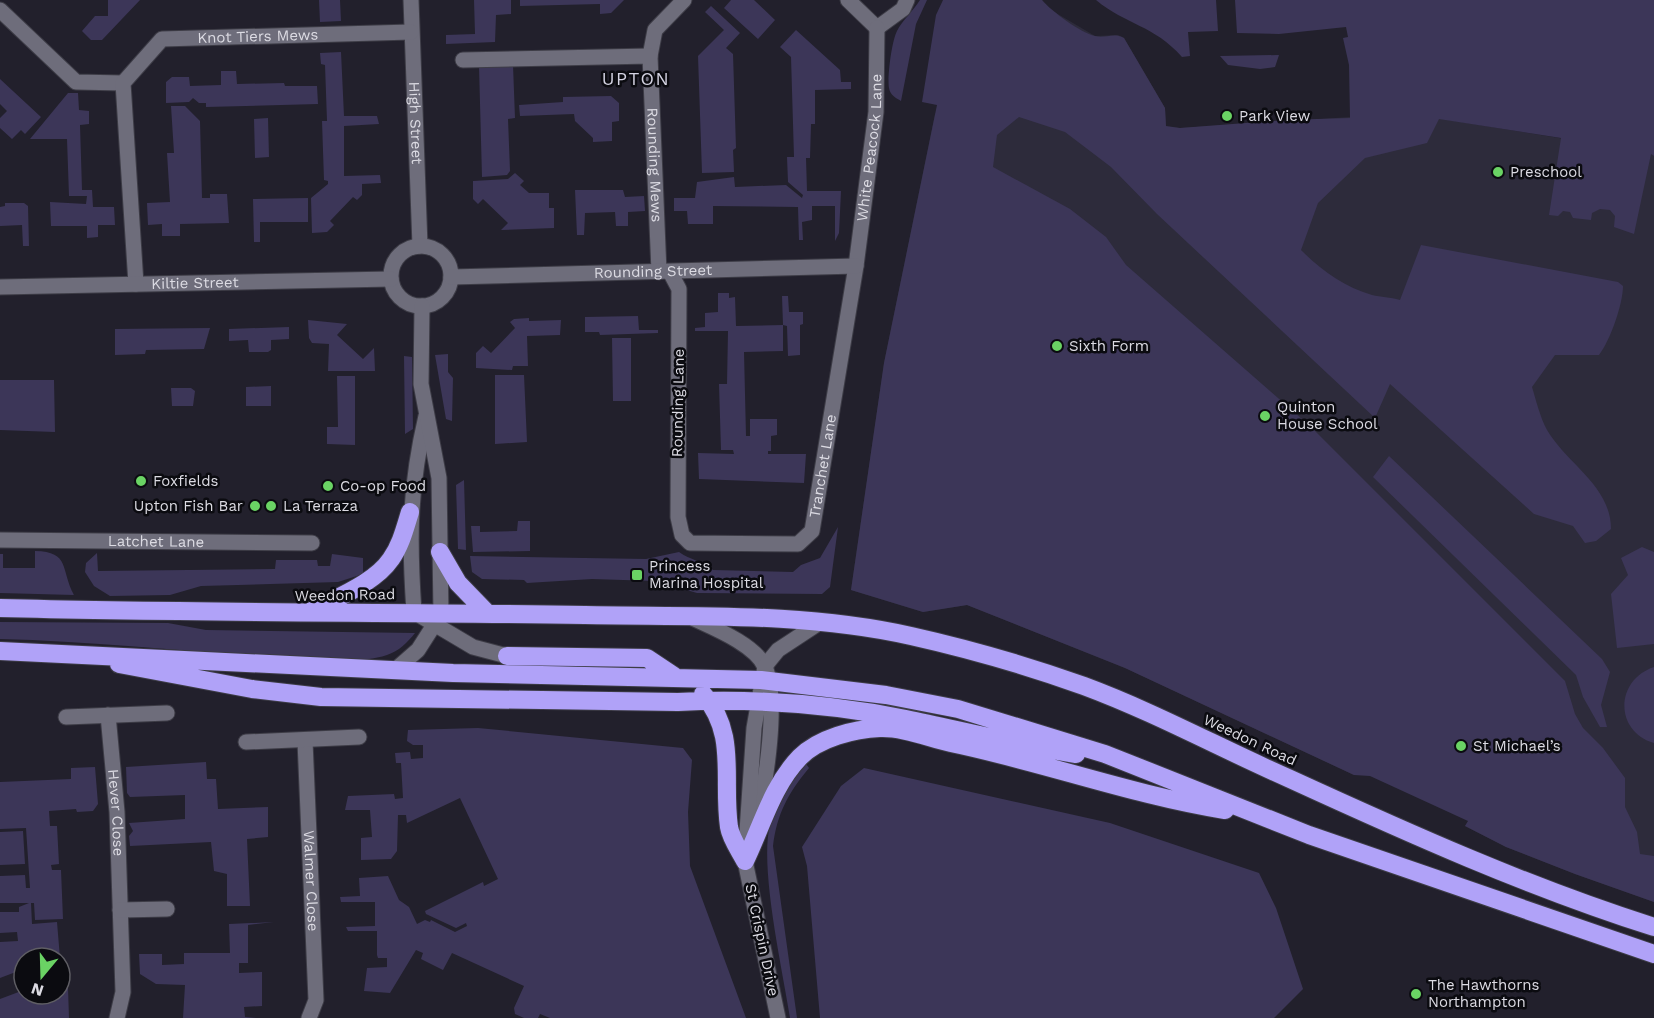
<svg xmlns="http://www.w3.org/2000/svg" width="1654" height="1018" font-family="'Work Sans',sans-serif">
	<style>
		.built { fill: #2d2b3b }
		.green { fill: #3c3658 }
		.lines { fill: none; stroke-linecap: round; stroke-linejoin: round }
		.minor-casing { stroke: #3d3c46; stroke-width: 17 }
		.highway-casing { stroke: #3d3c46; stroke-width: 20 }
		.minor { stroke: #6e6d7b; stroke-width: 15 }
		.highway { stroke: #b0a2f8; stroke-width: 18 }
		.poi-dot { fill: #6ad364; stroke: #0b0b10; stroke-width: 2 }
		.labels { text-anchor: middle; stroke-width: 5; stroke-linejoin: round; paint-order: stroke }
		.street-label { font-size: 15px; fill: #dcdbe3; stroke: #0b0b10 }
		.poi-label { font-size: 15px; fill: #dcdbe3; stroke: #0b0b10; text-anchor: start }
		.quarter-label { font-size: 18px; letter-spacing: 1.5px; fill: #d4d3e2; stroke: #0b0b10 }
	</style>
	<rect width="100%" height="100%" fill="#22202c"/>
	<path class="built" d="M1042 0 1051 10 1095 36 1118 35 1124 38 1165 108 1166 127 1180 128 1458 110 1449 120 1651 153 1654 156V902L1575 874 1506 847 1465 826 1533 732 1354 775 1125 668 967 605 923 612 851 590 884 363 935 114Z"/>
	<path class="green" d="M108 0H140L102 40H91L82 31 95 16H108Z
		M319 0H340L341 21 320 22Z
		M474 0H511V14L496 15 495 42 446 44V35L475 34Z
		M520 0H624L611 13 600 14V4L520 6Z
		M731 0H754L775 20 758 39 724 8Z
		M920 0H927L916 24 901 101C896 98 890 95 889 88 887 77 892 40 897 31 901 22 914 10 920 0Z
		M943 0H1042C1051 11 1081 33 1095 36 1105 39 1113 32 1124 38L1165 108 1166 126 1180 128 1285 120 1350 118 1349 65 1343 38 1348 37 1346 27 1279 34 1237 33 1235 0H1654V156L1651 154 1634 234 1614 227 1615 216 1610 210 1600 209 1592 213 1591 220 1573 218 1570 212 1563 211 1558 216 1549 215 1561 138 1439 119 1427 143 1365 158 1318 203 1301 250C1321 270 1344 287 1372 295 1381 297 1390 297 1400 300L1421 245 1618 282 1623 286C1623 304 1610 341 1599 355H1555L1532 387C1536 400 1540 417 1547 430 1567 464 1611 486 1611 529L1596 541 1585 543 1573 526 1534 514 1390 384 1375 418 1157 214 1111 167 1065 132 1019 117 997 135 993 167 1070 209 1106 237 1126 265 1311 427 1565 681 1575 714 1583 728 1603 748 1625 778V807L1637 832 1640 854 1654 856V902L1575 874 1506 847 1465 826 1468 821 1370 776 1354 775 1125 668 967 605 923 612 851 590 884 363 937 105 922 102 936 15Z
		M1096 0H1216L1218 31 1188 32 1190 56 1182 57C1154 25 1126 25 1096 0Z
		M711 6 740 33 726 48 733 54 736 148 733 150 734 172 702 173 698 56 724 30 705 12Z
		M796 30 840 70 841 82H851V89L815 90V124H811L810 158H806L807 191H841L839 233 835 241V206H812V220L802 222 803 240H799L798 207 713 206V224H688L687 211H674V198H695L697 182 734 177 735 187 786 185 802 198 803 195 788 182 787 157H794L791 57 780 47Z
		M341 52 344 116H377L379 124 344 126V176L380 175 381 183 362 184V195L357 200 353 197 330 221 334 225 327 232 312 233 311 198 328 184V181L324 180 322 121H327L325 65 321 64 320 53Z
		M1279 55 1275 67 1260 69 1228 65 1220 56Z
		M513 65 515 118 508 119 510 171 507 175 482 177 479 66Z
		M221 71H236L237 84 284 83 285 86H317L318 104 206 107V103H199L193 98 189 102 166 103V82L172 77H189L190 86 221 85Z
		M0 79 41 117 25 134 21 130 12 139 0 128V118L7 111 0 104Z
		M68 93H78L79 110 89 111V124L80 125 82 190H92L93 207H114L115 225H98V237L87 238V226H51L50 202 86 204 87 196H69L67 139H30Z
		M611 96 619 103V121L612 122V141L593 142V138L575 121 574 114 520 116 519 105 563 102V97Z
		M171 106H185L200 121 202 198H210V194H227L229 223 180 224V236H162V224L148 225 147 203 170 202 167 153H174Z
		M268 118 269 157 255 158 254 119Z
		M515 173 524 181 520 185 529 193H549V208H554V228L501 230 508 223 483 199 478 204 473 199V181L508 179Z
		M575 190H623L625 197 644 196 645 211 628 212V226H616L615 212 585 213 584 235H577Z
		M308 198V222H260V242H254L253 199Z
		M5 203H24L28 206 29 246H23L22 225 0 226V207L5 206Z
		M718 293H729V298L735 297 736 326 783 325 782 296H788L789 312H803V324L800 325V355L788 356 787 326 783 325V351L744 352 746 436H750V419H777V435L771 436V451H768V454H806L804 483 699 479 698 453 734 454 733 450H721L719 384H727L728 331H695V328L705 327V313L718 312Z
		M638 316 639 330H658V333L600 335 599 332H585V317Z
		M529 318V321L561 320 560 335 527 336 528 366H513L512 370 476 368V353L483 346 491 353 515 328 510 322 514 319Z
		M308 320 347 324 337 335 363 359 374 348 375 371H328L329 344 312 343 309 338Z
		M289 327V339L271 340V350L268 352H249L248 340 229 341V329Z
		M210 328 204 349 146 350 145 354 115 355V329Z
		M612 338H631V401H613Z
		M448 354V372L453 378 452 421 446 419 435 355Z
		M404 356 412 357 413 429 405 434Z
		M495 375H524L527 442 495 444Z
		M337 376H355V445L327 444V427H338Z
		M0 380H54L55 432 0 430Z
		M271 386V406H246V387Z
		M171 388H191L195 391 193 406H172Z
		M1389 456 1602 659 1610 672 1601 705 1607 727H1600L1583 697 1576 675 1373 477Z
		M464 480 466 550 458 549 456 485Z
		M518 521H530V551L473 552 471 526H480V532L517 531Z
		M838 527 830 587 822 594 697 593 655 581 592 579 527 583 524 580 482 579 472 572 470 556 646 559 679 552C690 560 703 561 713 570L793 572 801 565 820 558Z
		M1642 547 1654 552V644L1617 648 1611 594 1628 575 1621 558Z
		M35 551C71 552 60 569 74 595L0 593V554H3V568H35Z
		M97 553 98 571 275 569 276 560H317L318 566H330L332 554 363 558V574L338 582 201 586 170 595 110 596 94 586 85 572 86 563Z
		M0 622 168 623 206 630 415 633C407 643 399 651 387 655 356 665 318 658 287 657 191 653 96 641 0 639Z
		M1654 667V743C1614 731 1615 680 1654 667Z
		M478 728 683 748 692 760 688 812 690 866 746 1018H550L540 1014 538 1018H524L515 1014 514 1008 524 986 452 953 443 970 421 959 423 953 416 950 390 993 364 991 367 968 387 967V958H378L377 955V931H348L346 927 375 926V902H341L340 897 360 896 359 878 388 876 399 900 409 907 417 924 425 920 430 922 431 920 455 932 467 926 466 923 456 928 426 914 425 911 483 882 484 886 498 879 460 798 407 823 406 815H398L397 851 391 859 361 860V838L372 837 370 810H345L348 796 394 794 395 799 403 798 401 763H396L395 753 410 752 411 759 423 758V745H413L407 741 408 730Z
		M804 761 809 768C788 793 777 814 773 846L797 1018H790C783 972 759 867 770 825 776 800 789 781 804 761Z
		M206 762 207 779H216L218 809 268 807V837L247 839 250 906H227V874L214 871 211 842 130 846 129 836 133 831 129 823 185 819V795L130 797 127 793 126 767Z
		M95 767 98 804 93 811 77 812 76 809 49 811 50 826H57L59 864 51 865 52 870H61L63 919 35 920 34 903H31L32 924 57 922 60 958H24V978L21 970 0 978V942L18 941 17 932 0 933V912H19V907L29 903H0V876L25 875 26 888H30L26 828 0 829V782L71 779V768Z
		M864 768 1110 823 1259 873 1276 908 1303 989 1274 1018H820L807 866 802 847 841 786Z
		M23 831 25 864 0 865V832Z
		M274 922 248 925V963H239V973L262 972V1006L244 1007 245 1017 256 1018H183L185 985 156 984 140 974 139 954H162V965L184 964V953H230L229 924Z
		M60 958 61 988H68L69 1018H0V999L24 990V994H60Z"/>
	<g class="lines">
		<defs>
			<g id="minor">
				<path id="s1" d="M411 0 420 246"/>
				<path d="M848 0 877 28"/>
				<path d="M0 10 76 82 123 83"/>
				<path d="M877 28 903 9 907 0"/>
				<path d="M650 56 655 30 684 0"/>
				<path id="s2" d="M463 60 650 56 659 272"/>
				<circle cx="421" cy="276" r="30"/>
				<path id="s3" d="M670 272 679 289 678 517 682 535 690 543 798 544 812 531 856 266 876 112 877 28"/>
				<path id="s4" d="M451 277 856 266"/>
				<path id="s5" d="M136 284 123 83 162 39 411 32"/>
				<path id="s6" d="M0 287 391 279"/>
				<path d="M426 416C409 489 409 539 414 612L473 647 507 656"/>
				<path id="s7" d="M0 540 312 543"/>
				<path d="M690 617C711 627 755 644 765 667 779 699 766 784 757 818"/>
				<path d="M394 671 418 650 441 614 439 478 421 384 422 306"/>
				<path id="s8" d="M108 715 117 812 123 992 117 1018"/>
				<path d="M66 717 167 713"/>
				<path id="s9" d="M305 741 316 1000 309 1018"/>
				<path d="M246 742 359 737"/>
				<path d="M120 910 167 909"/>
				<path d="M778 1018 745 861 754 728 765 666 778 650 819 623"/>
			</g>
			<path id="highway" d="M440 552 458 583 488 614
				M0 608C195 613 390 612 585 615 692 617 805 612 911 636 969 649 1028 666 1084 686 1154 712 1220 748 1288 778 1408 833 1528 887 1654 927
				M310 612C335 598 374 584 391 559 401 545 405 528 410 512
				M0 651 453 673 761 680 886 695 958 709 1105 754 1309 835 1654 954
				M507 656 647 658 674 676
				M119 664 252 689 321 697 678 702C755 698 830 704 906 719 963 731 1019 745 1076 754
				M703 694C738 734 722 778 729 827 731 839 740 851 745 861
				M745 861C762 826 772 786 800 757 819 738 854 729 880 728 902 727 929 738 951 743 1043 762 1132 795 1225 810"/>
		</defs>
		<use href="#minor" class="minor-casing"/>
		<use href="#highway" class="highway-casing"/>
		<use href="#minor" class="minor"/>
		<use href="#highway" class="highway"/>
	</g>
	<g class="poi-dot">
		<circle cx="1227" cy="116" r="6"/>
		<circle cx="1498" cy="172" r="6"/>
		<circle cx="1057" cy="346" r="6"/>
		<circle cx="1265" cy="416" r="6"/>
		<circle cx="141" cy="481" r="6"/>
		<circle cx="328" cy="486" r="6"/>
		<circle cx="255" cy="506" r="6"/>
		<circle cx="271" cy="506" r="6"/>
		<rect x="631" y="569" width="12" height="12" rx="3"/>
		<circle cx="1461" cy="746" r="6"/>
		<circle cx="1416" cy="994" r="6"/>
	</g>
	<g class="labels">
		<g class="street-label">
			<text dy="5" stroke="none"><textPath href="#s5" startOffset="356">Knot Tiers Mews</textPath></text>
			<text dy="5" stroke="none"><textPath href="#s1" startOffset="123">High Street</textPath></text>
			<text dy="5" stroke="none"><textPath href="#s3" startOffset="792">White Peacock Lane</textPath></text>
			<text dy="5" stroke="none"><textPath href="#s2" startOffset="296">Rounding Mews</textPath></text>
			<text dy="5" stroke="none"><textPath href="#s4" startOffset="202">Rounding Street</textPath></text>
			<text dy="5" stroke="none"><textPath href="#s6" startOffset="195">Kiltie Street</textPath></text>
			<text transform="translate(678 403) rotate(-89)" y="5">Rounding Lane</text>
			<text dy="5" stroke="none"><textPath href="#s3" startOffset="470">Tranchet Lane</textPath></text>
			<text dy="5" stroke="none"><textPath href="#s7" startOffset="156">Latchet Lane</textPath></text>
			<text transform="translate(345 595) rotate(-1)" y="5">Weedon Road</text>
			<text transform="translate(1250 740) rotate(25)" y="5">Weedon Road</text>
			<text dy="5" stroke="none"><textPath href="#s8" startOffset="98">Hever Close</textPath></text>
			<text dy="5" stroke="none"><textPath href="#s9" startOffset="140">Walmer Close</textPath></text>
			<text transform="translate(762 940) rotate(78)" y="5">St Crispin Drive</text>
		</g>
		<g class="poi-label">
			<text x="1239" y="121">Park View</text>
			<text x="1510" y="177">Preschool</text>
			<text x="1069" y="351">Sixth Form</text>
			<text x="1277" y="412">Quinton<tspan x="1277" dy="17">House School</tspan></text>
			<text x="153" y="486">Foxfields</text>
			<text x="340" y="491">Co-op Food</text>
			<text x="243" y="511" text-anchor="end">Upton Fish Bar</text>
			<text x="283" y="511">La Terraza</text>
			<text x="649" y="571">Princess<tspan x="649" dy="17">Marina Hospital</tspan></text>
			<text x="1473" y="751">St Michael’s</text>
			<text x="1428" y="990">The Hawthorns<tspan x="1428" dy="17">Northampton</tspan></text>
		</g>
		<g class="quarter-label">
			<text x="636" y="85">UPTON</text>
		</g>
	</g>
	<g transform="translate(42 976) rotate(199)"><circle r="28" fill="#0b0b10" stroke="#5f5e64" stroke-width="1.5"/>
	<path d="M0-4.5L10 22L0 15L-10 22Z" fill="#6ad364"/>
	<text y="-9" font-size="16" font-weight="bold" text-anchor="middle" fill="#dcdbe3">N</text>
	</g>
</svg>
